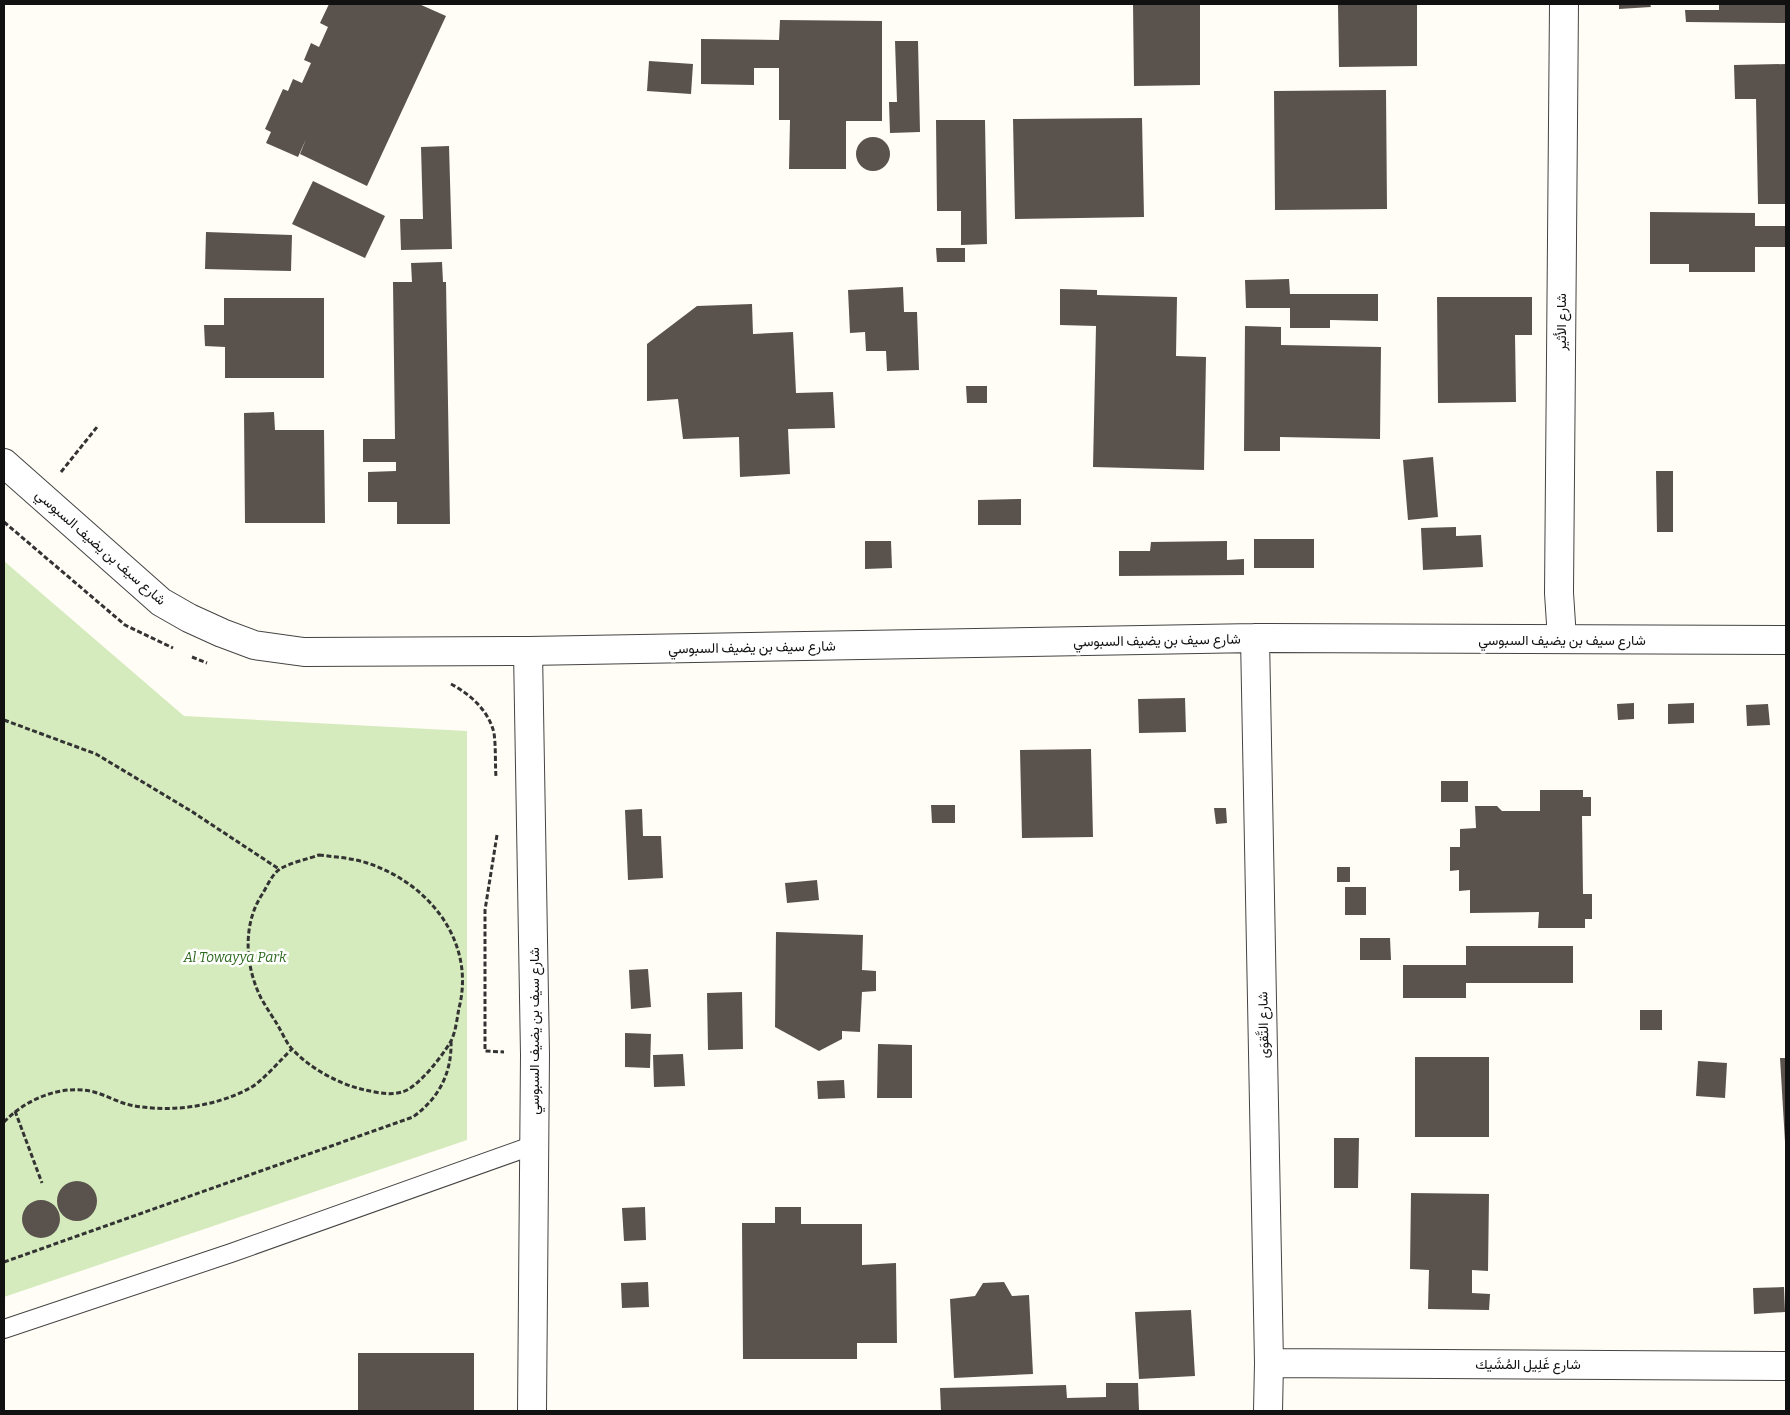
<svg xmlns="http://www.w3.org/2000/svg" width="1790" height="1415" font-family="Bitter,Vazirmatn,serif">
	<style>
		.green { fill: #d5ebbd }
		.building { fill: #5a524d }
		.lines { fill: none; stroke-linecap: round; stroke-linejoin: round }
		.lane-casing { stroke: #444; stroke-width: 20 }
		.street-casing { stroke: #444; stroke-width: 30 }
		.path { stroke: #333; stroke-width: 3; stroke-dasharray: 5 2.5; stroke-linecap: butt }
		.lane { stroke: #fff; stroke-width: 18 }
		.street { stroke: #fff; stroke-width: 28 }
		.labels { text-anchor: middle; stroke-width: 5; stroke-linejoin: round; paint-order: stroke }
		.street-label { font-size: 14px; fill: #111; stroke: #fff }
		.park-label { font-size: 14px; font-style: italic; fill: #2f6b1f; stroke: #fff }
	</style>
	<rect width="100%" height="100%" fill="#fffdf5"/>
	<path class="green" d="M4 561 184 716 467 731V1140L4 1297Z"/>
	<path class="building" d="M329 4H419L446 16 367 186 300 154 306 139 298 157 266 143 271 132 265 129 283 89 288 91 293 79 302 83 311 63 304 60 311 43 319 47 328 27 320 23Z
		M1133 4H1200V85L1134 86Z
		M1619 4H1650L1651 7 1619 9Z
		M1719 4H1786V23L1686 22 1685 10H1719Z
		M1338 5H1417V66L1339 67Z
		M780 20 882 21V121H846V169H789L790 120H779V68H754V85L701 84V39L779 40Z
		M895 41H918L920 132 890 133 889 102H897Z
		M649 61 693 64 691 94 647 91Z
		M1786 64V204H1758L1756 99H1735L1734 65Z
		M1386 90 1387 209 1275 210 1274 91Z
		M1142 118 1144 217 1015 219 1013 119Z
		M936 120H985L987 244 961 245V211H937Z
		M856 154a17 17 0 1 1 34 0a17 17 0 1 1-34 0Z
		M449 146 452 249 401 250 400 219H423L421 147Z
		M313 181 385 216 365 258 292 224Z
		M1650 212 1755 213V226H1786V247H1755V272H1689V264H1650Z
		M206 232 292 235 291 271 205 269Z
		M936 248H965V262H937Z
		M442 262 443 282H446L450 524H397V502H368V472L396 471V462H363V439H395L393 282H412L411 263Z
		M1289 279 1290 294H1378V321L1330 320V328H1290V308H1246L1245 280Z
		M903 287 904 312H917L919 370 887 371 886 351H866L865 332 850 333 848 290Z
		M1060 289 1097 290V295L1177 297 1176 356 1206 357 1204 470 1093 467 1096 326 1060 325Z
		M1437 297H1532V335H1515L1516 402 1438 403Z
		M224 298H324V378H225V347L205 346 204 325H224Z
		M752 304 753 334 793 332 796 393 833 392 835 428 788 429 790 474 740 477 739 437 683 439 678 399 647 401V344L697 306Z
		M1245 326 1281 327V345L1381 347 1380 439 1280 437V451H1244Z
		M966 386H987V403H967Z
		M274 412 275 430H324L325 523H245L244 413Z
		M1433 457 1438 517 1408 520 1403 460Z
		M1656 471H1673V532H1657Z
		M1021 499V525H978V500Z
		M1456 527V536L1481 535 1483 567 1423 570 1421 528Z
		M1254 539H1314V568H1254Z
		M865 541H891L892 568 865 569Z
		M1227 541V560L1244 559V575L1119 576V551H1150L1151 542Z
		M1185 698 1186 732 1139 733 1138 699Z
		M1634 703V719L1618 720 1617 704Z
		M1694 703V723L1668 724V704Z
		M1768 704 1770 725 1747 726 1746 705Z
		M1091 749 1093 837 1022 838 1020 750Z
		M1441 781H1468V802H1441Z
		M1540 790H1583V797H1591V816H1582L1583 894H1592V919H1585V928H1538L1539 912 1470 913V890L1459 891V870L1450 871V847H1460V829L1476 828 1475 806H1497L1502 811H1540Z
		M931 805H955V823H932Z
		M1214 808H1226L1227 823 1216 824Z
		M642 809 643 836H661L663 878 628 880 625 810Z
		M1337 867H1350V882H1337Z
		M817 880 819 900 787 903 785 883Z
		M1345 887H1366V915H1345Z
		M776 932 863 935 862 970 876 971V991L862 992 860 1032 842 1031V1039L819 1051 775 1027Z
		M1360 938H1390L1391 960H1360Z
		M1466 946H1573V983H1466V998H1403V965H1466Z
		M648 969 651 1007 631 1009 629 970Z
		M742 992 743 1049 708 1050 707 993Z
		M1640 1010H1662V1030H1640Z
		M625 1033 651 1034 650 1068 625 1067Z
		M878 1044 912 1045V1098H877Z
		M683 1054 685 1086 654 1087 653 1055Z
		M1415 1057H1489V1137H1415Z
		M1780 1058H1786V1142H1785Z
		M1698 1061 1727 1063 1725 1098 1696 1096Z
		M844 1080 845 1098 818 1099 817 1081Z
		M1334 1138H1359L1358 1188H1334Z
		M57 1201a20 20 0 1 1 40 0a20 20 0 1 1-40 0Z
		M1411 1193 1489 1194 1488 1271 1472 1270V1293L1490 1294 1489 1310 1428 1309 1429 1270 1410 1269Z
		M22 1219a19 19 0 1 1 38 0a19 19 0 1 1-38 0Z
		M645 1207 646 1240 624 1241 622 1208Z
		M775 1207H801V1224H862V1265L896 1263 897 1343H857V1359H743L742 1223H775Z
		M648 1282 649 1307 622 1308 621 1283Z
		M1004 1282 1012 1296 1029 1295 1033 1374 954 1378 950 1299 975 1296 983 1283Z
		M1784 1287 1785 1312 1754 1314 1753 1288Z
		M1191 1310 1195 1376 1139 1379 1135 1312Z
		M358 1353H474V1411H358Z
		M1106 1383H1138L1139 1410 941 1411 940 1388 1066 1385 1067 1398 1106 1397Z"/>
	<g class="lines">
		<defs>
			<path id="lane" d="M4 1329 231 1253 534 1145"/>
			<path id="street" d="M4 463 161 602 189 618 222 633 254 645 304 652 528 651 1255 638 1786 640
				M1255 638 1269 1363 1268 1411
				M1562 639 1559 593 1564 4
				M528 651 535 1055 532 1411
				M1269 1363 1786 1366"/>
		</defs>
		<use href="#lane" class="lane-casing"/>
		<use href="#street" class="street-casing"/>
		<path class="path" d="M61 472 97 427
			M4 522 125 625 173 648
			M192 657 207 663
			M451 684C470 694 489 711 494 733 496 747 495 763 496 777
			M4 720 96 754 191 811 279 869
			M497 835 485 910V1051L504 1052
			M319 855C335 857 352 858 367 863 429 883 476 942 459 1008 457 1018 456 1031 451 1041 443 1055 418 1088 402 1092 389 1096 374 1092 361 1089 337 1083 310 1068 293 1050 286 1043 282 1032 277 1024 272 1016 266 1007 261 998 245 966 242 924 263 893 267 886 273 873 280 869 289 863 308 859 319 855Z
			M15 1111 42 1183
			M4 1122C25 1100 59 1085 90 1091 104 1094 117 1102 130 1105 169 1113 215 1107 250 1088 263 1081 281 1059 292 1049
			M4 1262 413 1117C439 1098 452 1073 451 1041"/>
		<use href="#lane" class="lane"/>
		<use href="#street" class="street"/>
	</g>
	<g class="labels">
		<g class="street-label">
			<text transform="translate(1561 322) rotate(-90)" y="5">شارع الأثير</text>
			<text transform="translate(101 547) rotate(41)" y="5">شارع سيف بن يضيف السبوسي</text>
			<text transform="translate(1157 640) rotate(-1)" y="5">شارع سيف بن يضيف السبوسي</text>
			<text x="1562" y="645">شارع سيف بن يضيف السبوسي</text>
			<text transform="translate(752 647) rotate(-1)" y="5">شارع سيف بن يضيف السبوسي</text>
			<text transform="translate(1263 1025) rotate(-91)" y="5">شارع التَّقوَى</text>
			<text transform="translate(534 1031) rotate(-90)" y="5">شارع سيف بن يضيف السبوسي</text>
			<text x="1528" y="1369">شارع غَلِيل المُشَيك</text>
		</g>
		<g class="park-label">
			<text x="235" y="962">Al Towayya Park</text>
		</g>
	</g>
	<rect width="1790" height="1415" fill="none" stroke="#111111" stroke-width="10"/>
</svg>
